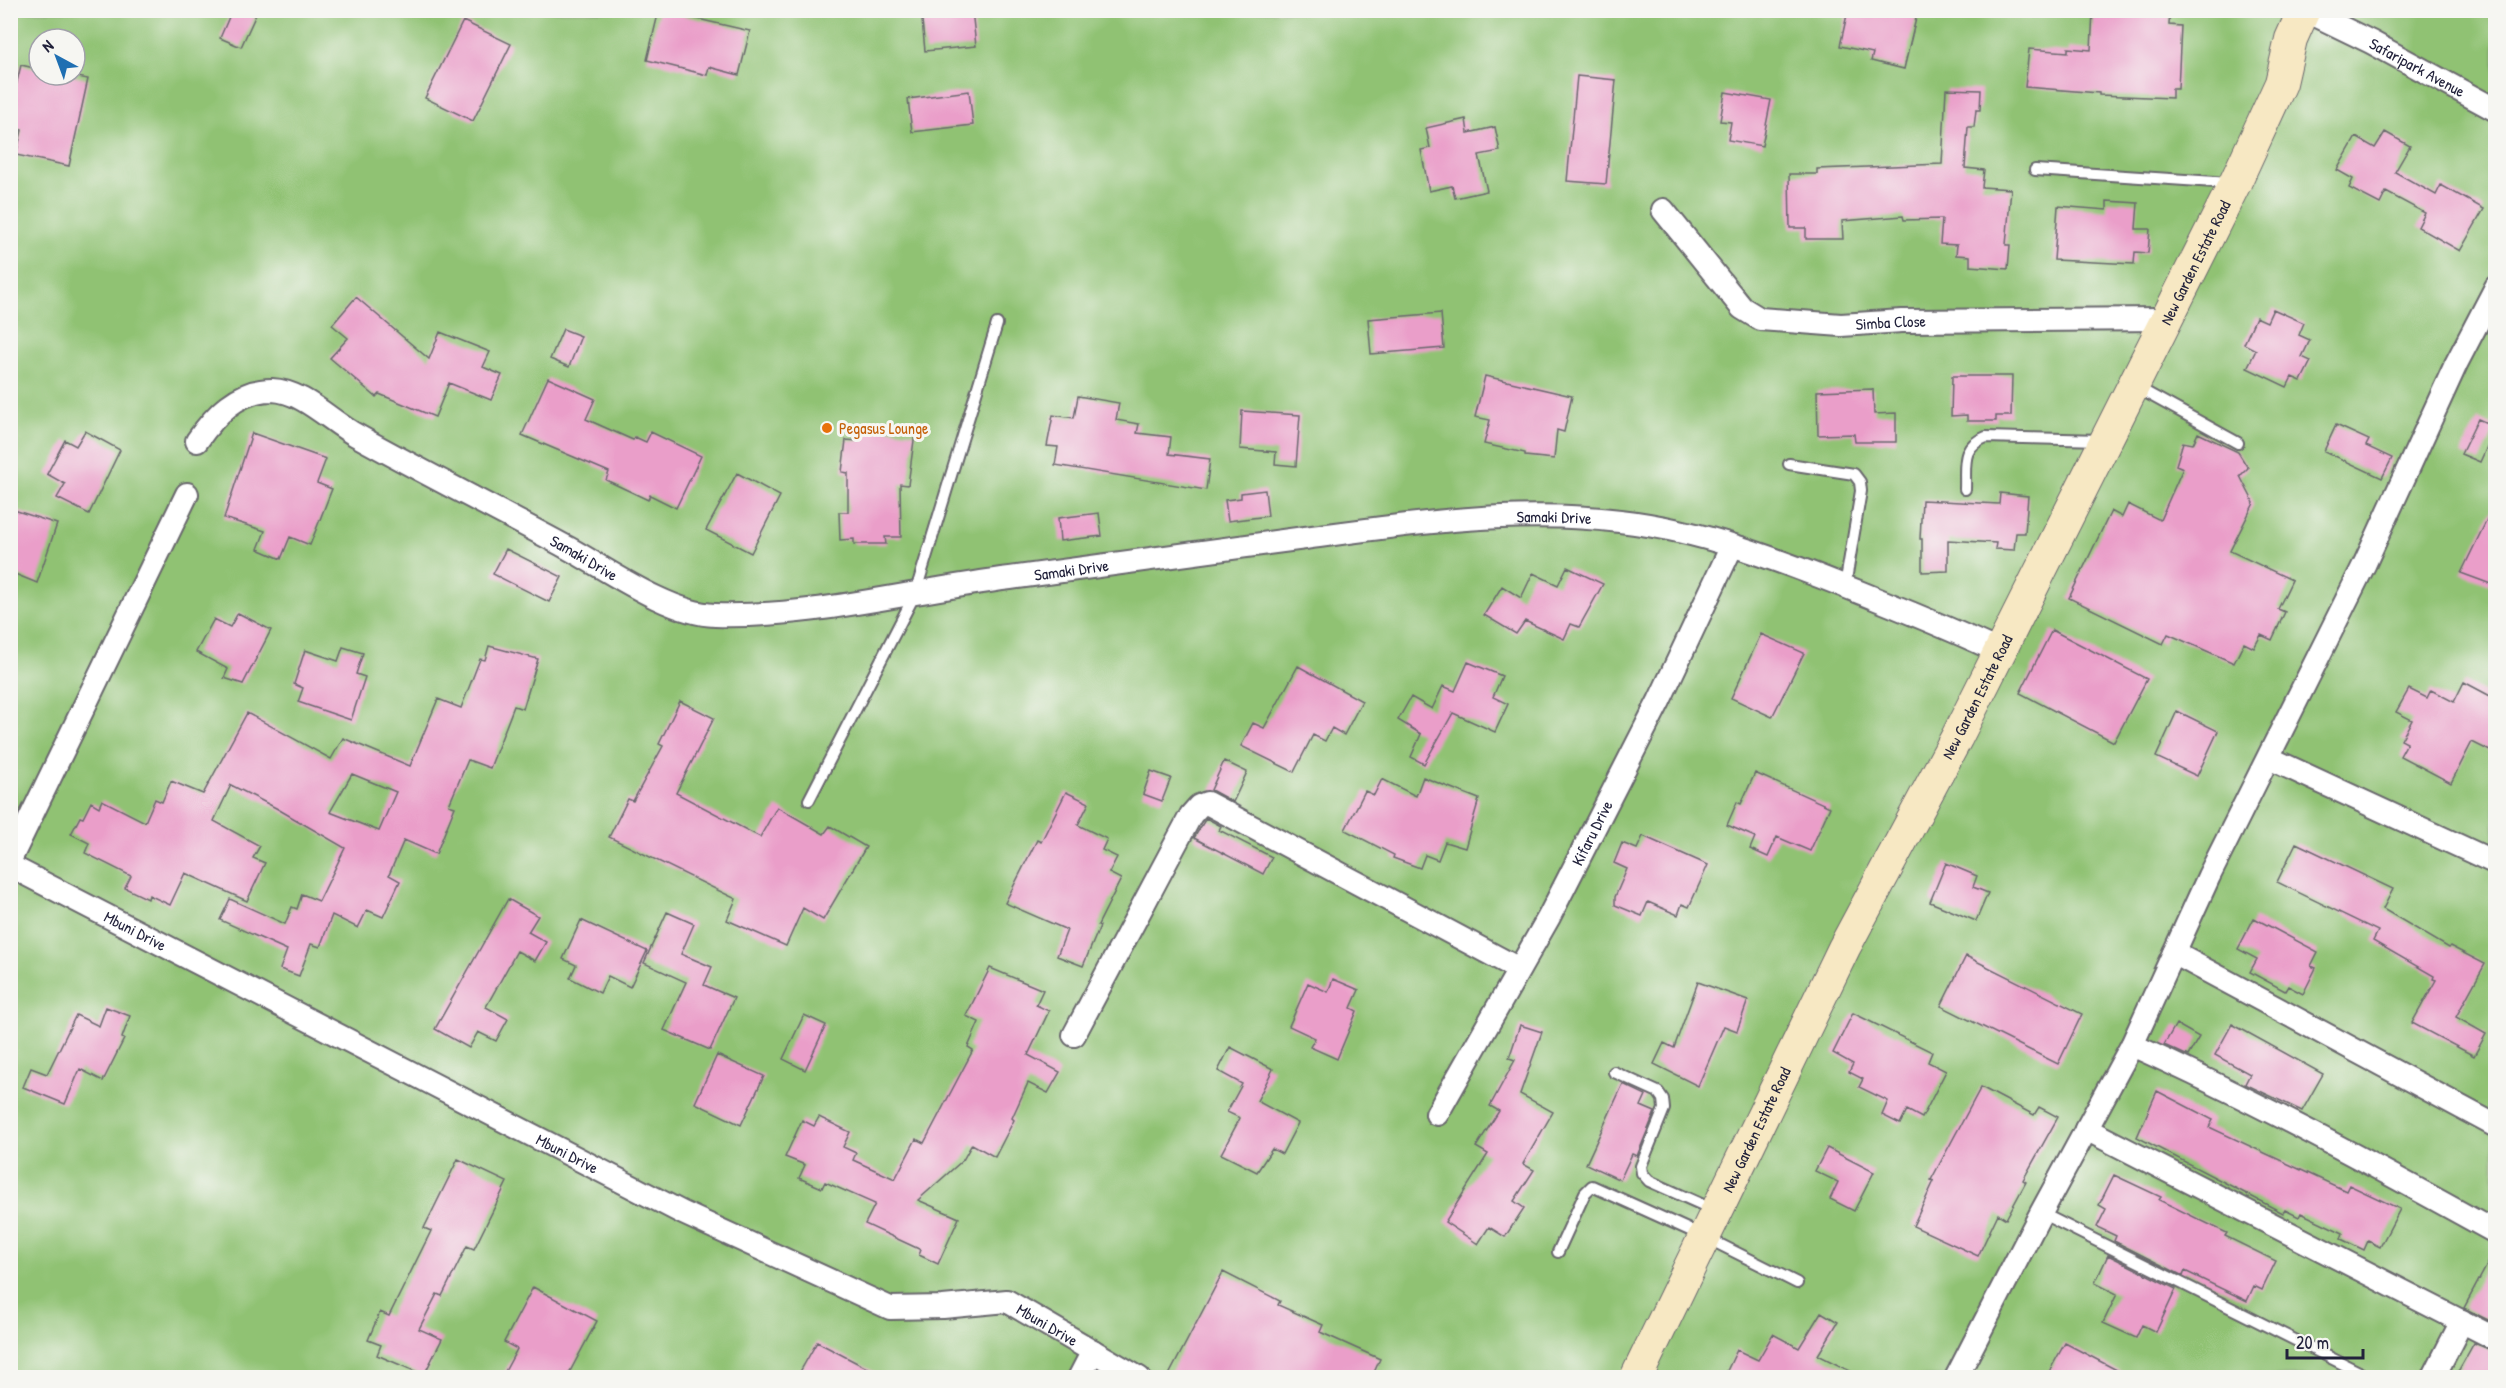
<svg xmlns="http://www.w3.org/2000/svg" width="2506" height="1388" font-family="'Patrick Hand',sans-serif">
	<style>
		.green { fill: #90c273; stroke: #597257; stroke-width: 1.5; fill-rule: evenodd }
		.building { fill: #ea9ec9; fill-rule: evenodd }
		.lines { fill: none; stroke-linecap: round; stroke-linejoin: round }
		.lane-casing { stroke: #69676d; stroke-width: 14 }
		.street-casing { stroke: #69676d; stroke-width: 26 }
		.secondary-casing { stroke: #69676d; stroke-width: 34 }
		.lane { stroke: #fff; stroke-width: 10 }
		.street { stroke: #fff; stroke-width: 22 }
		.secondary { stroke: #f7e8c3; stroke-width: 32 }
		.food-dot { fill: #e8710a; stroke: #f6f6f2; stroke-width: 2 }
		.labels { text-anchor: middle; stroke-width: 6; stroke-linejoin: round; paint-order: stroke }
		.street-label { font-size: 16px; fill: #22223b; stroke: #f6f6f2 }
		.food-label { font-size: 16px; fill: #c56008; stroke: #f6f6f2; text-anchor: start }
	</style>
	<rect width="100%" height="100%" fill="#f6f6f2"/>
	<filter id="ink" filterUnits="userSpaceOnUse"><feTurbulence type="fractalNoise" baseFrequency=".0167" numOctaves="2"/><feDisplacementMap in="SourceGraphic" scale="12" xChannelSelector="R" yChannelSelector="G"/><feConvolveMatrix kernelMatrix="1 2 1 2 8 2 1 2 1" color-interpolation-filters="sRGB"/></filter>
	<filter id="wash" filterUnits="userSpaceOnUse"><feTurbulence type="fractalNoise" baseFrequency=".008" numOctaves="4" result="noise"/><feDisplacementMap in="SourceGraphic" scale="24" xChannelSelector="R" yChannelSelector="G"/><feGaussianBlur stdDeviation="1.35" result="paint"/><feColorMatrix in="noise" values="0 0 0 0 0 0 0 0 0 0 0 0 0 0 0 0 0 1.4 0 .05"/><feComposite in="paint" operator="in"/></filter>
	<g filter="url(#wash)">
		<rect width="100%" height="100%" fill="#ece6ca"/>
		<path class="green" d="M11 11H2495V1377H11ZM39 39H75V75H39Z"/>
		<g id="blocks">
			<path class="building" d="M232 10H258L241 47 220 38Z
				M659 10 750 31 739 75 709 67 707 75 647 60Z
				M921 10H972L976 46 925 51Z
				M1848 10H1918L1904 69 1871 61 1873 53 1840 46Z
				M2093 10H2170L2169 25 2181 26 2178 89H2172V98L2099 95V93L2025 87 2029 49 2068 52V48L2091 50Z
				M463 21 511 44 473 121 425 98Z
				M21 65 39 69V75H68L88 79 69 166 16 155 22 130 10 127V110Z
				M1577 76 1616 80 1606 184 1567 181Z
				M1946 89 1981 90 1980 110H1976L1974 127H1968L1965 168 1984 170 1982 187 2011 189 2006 245H2010L2008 269 1970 266V256L1956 255 1957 245 1940 244 1942 219 1904 220 1903 216 1842 221 1843 239H1806V228H1790L1789 174H1817V169L1942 164Z
				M969 91 973 125 912 132 908 99Z
				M1725 92 1771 100 1762 146 1728 140 1731 122 1720 121Z
				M1466 119 1468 133 1495 127 1500 151 1479 155 1487 191 1455 198 1452 186 1429 191 1421 150 1430 148 1426 128Z
				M2385 132 2410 146 2395 172 2436 195 2441 185 2484 209 2460 251 2418 227 2425 213 2386 192 2380 204 2349 188 2353 179 2337 170 2356 137 2375 148Z
				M2107 201 2138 203 2136 229H2150L2148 253 2135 252 2134 264 2054 260 2058 206 2107 210Z
				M356 297 429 359 440 332 490 352 483 367 502 375 491 400 449 383 435 417 379 394 376 397 330 358 348 338 332 325Z
				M2273 309 2304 323 2299 335 2310 340 2302 357 2311 361 2301 381 2292 377 2287 387 2247 368 2256 350 2244 344 2256 317 2267 322Z
				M1441 313 1444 348 1371 354 1368 319Z
				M563 329 581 336 569 367 550 359Z
				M1485 376 1572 396 1564 432 1557 430 1554 459 1525 456V453L1484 444 1490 420 1475 417Z
				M1952 376H2012L2011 416H1996V421H1967V415L1951 416Z
				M548 378 595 399 586 419 633 440 635 437 646 442 651 432 701 456 676 508 650 495 648 500 606 480 609 472 522 435Z
				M1873 389 1874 414 1896 413V442H1855L1854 434 1818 435 1817 391Z
				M1078 396 1119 403 1116 420 1139 424 1137 433 1171 437 1169 454 1210 459 1206 490 1055 465 1058 447 1047 446 1053 415 1074 418Z
				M1242 411 1300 415 1296 466 1275 464 1276 452 1240 449Z
				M2478 419 2496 427 2480 462 2461 454Z
				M2336 425 2369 440 2366 446 2392 458 2382 478 2324 451Z
				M861 426 915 433 908 485 900 484 901 537H885L886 544H854V539L840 540 839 512H848V473L842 472 846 440 859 441Z
				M85 431 120 450 89 514 57 498 65 484 47 474 65 440 76 446Z
				M252 433 326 459 317 483 332 489 310 545 290 537 281 559 258 549 265 531 224 518Z
				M2198 433 2238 452 2248 468 2240 476 2254 503 2230 551 2292 580 2278 609 2285 612 2272 640 2261 635 2254 648 2244 643 2234 663 2168 634 2163 644 2069 598 2111 511 2122 517 2128 504 2160 520 2183 468 2176 465 2183 442 2193 444Z
				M737 473 780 496 751 553 706 530Z
				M1265 490 1268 516 1228 521 1225 500 1241 498V493Z
				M2000 493 2028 496 2025 533H2016L2014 550 1995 549 1996 543 1948 540V571L1922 572V539H1920L1922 500 1999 504Z
				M2496 501V586L2461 573Z
				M14 510 57 524 37 583 10 572V522Z
				M1099 513 1102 536 1060 541 1058 518Z
				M506 549 562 577 549 602 493 574Z
				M1567 567 1603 584 1579 627 1571 624 1564 639 1525 621 1516 634 1484 615 1502 586 1521 598 1533 573 1558 585Z
				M238 613 271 630 243 684 224 678 228 669 196 652 214 619 230 627Z
				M2052 630 2147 679 2114 742 2020 693Z
				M1761 634 1804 653 1772 717 1731 698Z
				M489 646 538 659 523 709 514 706 490 768 468 760 449 805 455 807 436 854 404 840 389 875 400 881 383 917 367 910 358 928 332 915 320 947 311 944 299 976 280 969 287 950 220 920 230 899 285 924 292 907 297 909 302 894 319 901 345 848 276 808 231 785 214 821 260 846 253 858 265 863 247 901 185 873 170 905 149 895 148 899 125 888 131 876 85 853 89 843 71 834 80 817 83 818 91 802 99 807 102 800 145 822 155 799 162 802 171 781 203 794 247 713 331 759 343 738 410 766 438 699 461 708 480 659 485 660ZM352 774 396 792 379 831 330 812Z
				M343 647 363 653 356 674 365 677 351 720 298 702 303 688 294 684 305 650 338 661Z
				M1468 662 1502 676 1493 697 1508 704 1495 732 1453 713 1424 764 1411 757 1421 734 1398 720 1411 697 1432 709 1443 686 1455 691Z
				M1298 666 1362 701 1344 735 1332 728 1325 741 1313 735 1294 772 1241 746 1253 723 1264 728Z
				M2464 682 2496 699V754L2472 742 2451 783 2400 756 2407 743 2401 740 2412 720 2396 712 2409 689 2427 698 2431 690 2454 702Z
				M680 701 714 718 676 793 760 837 777 807 824 834 830 826 866 847 823 920 803 908 786 946 727 920 736 899 609 837 628 799 633 801 663 746 659 744Z
				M2177 711 2218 731 2197 776 2156 757Z
				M1224 761 1247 772 1233 802 1211 790Z
				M1151 771 1171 778 1162 801 1143 794Z
				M1755 773 1830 807 1810 851 1777 837 1768 857 1750 849 1755 837 1727 825 1737 802 1741 804Z
				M1423 777 1479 799 1465 848 1445 842 1438 860 1425 855 1420 868 1393 858 1394 855 1345 830 1365 791 1374 795 1382 779 1416 796Z
				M1066 792 1089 803 1078 825 1107 839 1102 850 1117 857 1109 873 1121 879 1098 925 1100 926 1083 966 1057 956 1067 930 1005 903 1037 840 1041 842Z
				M1206 818 1221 826 1219 830 1272 857 1263 874 1194 838Z
				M1643 836 1708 865 1689 907 1682 904 1678 915 1648 902 1642 916 1615 905V897L1627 869 1614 863 1622 843 1637 849Z
				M2296 843 2393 889 2383 909 2449 948 2450 946 2485 964 2456 1017 2486 1034 2474 1056 2412 1023 2436 980 2433 979 2434 976 2373 941 2378 931 2277 882Z
				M1946 863 1977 876 1973 887 1988 893 1976 921 1930 902Z
				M508 899 538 916 528 932 546 942 535 961 517 951 486 1007 508 1019 496 1041 478 1032 469 1048 435 1029Z
				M667 912 694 924 681 954 712 967 704 985 734 998 710 1050 664 1030 686 982 644 963Z
				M2254 918 2318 952 2311 966 2316 968 2303 994 2288 986 2285 991 2250 972 2257 959 2238 949Z
				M581 920 647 951 630 987 608 976 600 993 570 978 576 965 563 959Z
				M1966 956 2082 1014 2058 1064 1941 1006Z
				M990 968 1043 990 1036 1005 1049 1011 1028 1055 1060 1072 1048 1093 1028 1083 1012 1118 1014 1120 995 1157 972 1144 963 1160 918 1200 959 1218 938 1264 919 1255 921 1250 865 1224 875 1204 825 1182 822 1188 799 1178 805 1165 785 1157 802 1120 814 1126 819 1117 850 1132 843 1147 856 1153 853 1160 895 1179 916 1139 924 1143 973 1050 968 1047 979 1022 966 1016Z
				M1333 979 1359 990 1351 1008 1357 1011 1337 1059 1310 1047 1315 1038 1289 1026 1308 983 1328 992Z
				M1698 982 1748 1000 1737 1031 1724 1026 1698 1086 1654 1064 1664 1043 1674 1048Z
				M106 1007 130 1016 122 1038 124 1039 103 1081 80 1069 65 1104 23 1087 31 1068 47 1074 76 1015 99 1026Z
				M1853 1013 1932 1052 1928 1062 1946 1071 1922 1118 1907 1110 1900 1124 1882 1115 1888 1101 1859 1087 1863 1079 1849 1072 1853 1064 1833 1053Z
				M804 1015 826 1025 805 1070 783 1059Z
				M2176 1024 2199 1037 2188 1056 2164 1045Z
				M2232 1024 2323 1074 2302 1111 2245 1084 2250 1074 2215 1055Z
				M1520 1025 1542 1032 1520 1094 1553 1112 1523 1164 1534 1170 1514 1201 1524 1208 1505 1237 1489 1227 1478 1244 1445 1222 1488 1154 1476 1147 1499 1111 1490 1106 1515 1060 1509 1058Z
				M1230 1047 1273 1069 1257 1101 1298 1123 1282 1154 1272 1149 1257 1172 1221 1154 1240 1118 1227 1112 1242 1084 1218 1071Z
				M717 1055 764 1076 741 1125 695 1103Z
				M1623 1084 1646 1095 1641 1106 1655 1112 1637 1156 1632 1154 1620 1180 1586 1164Z
				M1981 1087 2034 1115 2039 1107 2058 1117 2023 1180 2026 1182 2006 1219 1998 1214 1978 1256 1913 1226 1934 1181 1931 1180Z
				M2157 1091 2213 1120 2209 1127 2346 1191 2349 1185 2400 1209 2380 1247 2368 1241 2364 1250 2341 1239 2343 1233 2301 1213 2299 1217 2285 1210 2283 1213 2137 1137Z
				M1827 1148 1874 1172 1854 1211 1830 1199 1838 1182 1815 1171Z
				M458 1159 507 1182 474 1249 467 1246 442 1296 437 1294 419 1329 442 1339 424 1375 377 1355 381 1345 368 1340 380 1312 389 1316 431 1231 424 1228Z
				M2114 1175 2161 1197 2159 1200 2227 1233 2225 1236 2276 1261 2262 1290 2254 1286 2247 1301 2185 1271 2183 1276 2114 1241 2116 1236 2097 1227 2106 1209 2099 1205Z
				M2496 1248V1324L2464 1308Z
				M2108 1255 2176 1289 2156 1332 2142 1325 2136 1338 2103 1323 2117 1294 2095 1283Z
				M1223 1272 1280 1301 1278 1305 1323 1325 1320 1332 1380 1359 1372 1377H1168Z
				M533 1287 597 1321 567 1377H502L517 1349 504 1342Z
				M1821 1312 1838 1322 1818 1355 1862 1377H1724L1737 1350 1758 1360 1773 1334 1799 1348Z
				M817 1342 884 1377H797Z
				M2065 1343 2090 1356 2130 1377H2046Z
				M2474 1343 2496 1352V1377H2455Z"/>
		</g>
	</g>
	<g filter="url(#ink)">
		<use href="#blocks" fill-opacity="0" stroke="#69676d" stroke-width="1.5"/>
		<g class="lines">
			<defs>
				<path id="lane" d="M2035 170 2230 183
					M2136 387 2238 443
					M1789 464 1854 474 1860 482 1861 491 1845 586
					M1965 489C1966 465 1960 447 1986 437L2101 440
					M809 800 915 594 997 324
					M1614 1072 1658 1092 1663 1099 1664 1109 1641 1166 1642 1173 1649 1181 1714 1210
					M2041 1213 2371 1378
					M1558 1252 1585 1193 1592 1186 1705 1237 1797 1283"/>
				<g id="street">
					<path id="s1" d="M2305 10 2371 42 2496 110"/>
					<path id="s2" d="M1663 210 1742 308 1760 319 1841 325 1902 321 2167 319"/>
					<path id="s3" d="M197 441C215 415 238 390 272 390 303 391 330 421 356 435 426 474 498 510 568 548 608 570 670 614 715 615 812 618 914 590 1010 578 1108 565 1206 551 1305 538 1408 524 1516 508 1620 521 1702 530 1782 561 1859 592 1906 611 1954 630 2000 652"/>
					<path d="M2269 758 2496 863"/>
					<path d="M10 860 187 494"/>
					<path id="s4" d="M10 866 683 1213 890 1308 943 1307 1007 1301 1139 1378"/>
					<path d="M2174 953 2496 1126"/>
					<path d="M1074 1035 1191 815 1199 806 1207 803 1519 969"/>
					<path d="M2132 1045C2256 1101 2374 1165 2493 1231"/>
					<path id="s5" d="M1437 1114 1549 917 1659 701 1732 546"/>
					<path d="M2086 1129 2496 1339"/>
					<path d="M1079 1378 1093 1351"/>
					<path d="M1956 1378 2041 1213 2132 1045 2209 876 2365 563 2456 364 2496 287"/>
					<path d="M2433 1378 2462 1321"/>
				</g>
				<g id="secondary">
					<path id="s6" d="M1636 1378 1844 948 1957 737 2235 183 2281 83 2291 39 2304 10"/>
				</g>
			</defs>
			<use href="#lane" class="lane-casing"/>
			<use href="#street" class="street-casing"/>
			<use href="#secondary" class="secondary-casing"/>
			<use href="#lane" class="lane"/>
			<use href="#street" class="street"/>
			<use href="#secondary" class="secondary"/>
		</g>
	</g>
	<circle class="food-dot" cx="827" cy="428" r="6"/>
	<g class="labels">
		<g class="street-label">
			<text dy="6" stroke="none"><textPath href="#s1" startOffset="126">Safaripark Avenue</textPath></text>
			<text dy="6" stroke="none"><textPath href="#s6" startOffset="1248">New Garden Estate Road</textPath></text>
			<text dy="6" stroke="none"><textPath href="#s2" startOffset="278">Simba Close</textPath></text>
			<text dy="6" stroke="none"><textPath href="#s3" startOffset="1440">Samaki Drive</textPath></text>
			<text dy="6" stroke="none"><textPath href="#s3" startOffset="450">Samaki Drive</textPath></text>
			<text dy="6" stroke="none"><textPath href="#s3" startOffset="954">Samaki Drive</textPath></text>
			<text dy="6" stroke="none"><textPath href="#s6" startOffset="762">New Garden Estate Road</textPath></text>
			<text dy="6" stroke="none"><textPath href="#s5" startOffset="321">Kifaru Drive</textPath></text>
			<text dy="6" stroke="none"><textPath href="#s4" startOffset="141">Mbuni Drive</textPath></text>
			<text dy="6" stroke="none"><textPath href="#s6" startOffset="276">New Garden Estate Road</textPath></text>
			<text dy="6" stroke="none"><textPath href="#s4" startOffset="627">Mbuni Drive</textPath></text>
			<text dy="6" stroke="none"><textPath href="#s4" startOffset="1149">Mbuni Drive</textPath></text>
		</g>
		<g class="food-label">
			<text x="839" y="434">Pegasus Lounge</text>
		</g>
	</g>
	<rect width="2506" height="1388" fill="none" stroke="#f6f6f2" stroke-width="36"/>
	<g transform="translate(57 57) rotate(319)"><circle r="28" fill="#f6f6f2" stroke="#a1a1a9" stroke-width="1.5"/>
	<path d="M0-4.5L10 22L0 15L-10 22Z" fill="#1f6fb2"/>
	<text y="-9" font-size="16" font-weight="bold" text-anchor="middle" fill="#22223b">N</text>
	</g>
	<path d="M2287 1349v9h76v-9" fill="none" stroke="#22223b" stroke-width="3"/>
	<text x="2296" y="1349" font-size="18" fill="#22223b" stroke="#f6f6f2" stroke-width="4.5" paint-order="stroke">20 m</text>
</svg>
